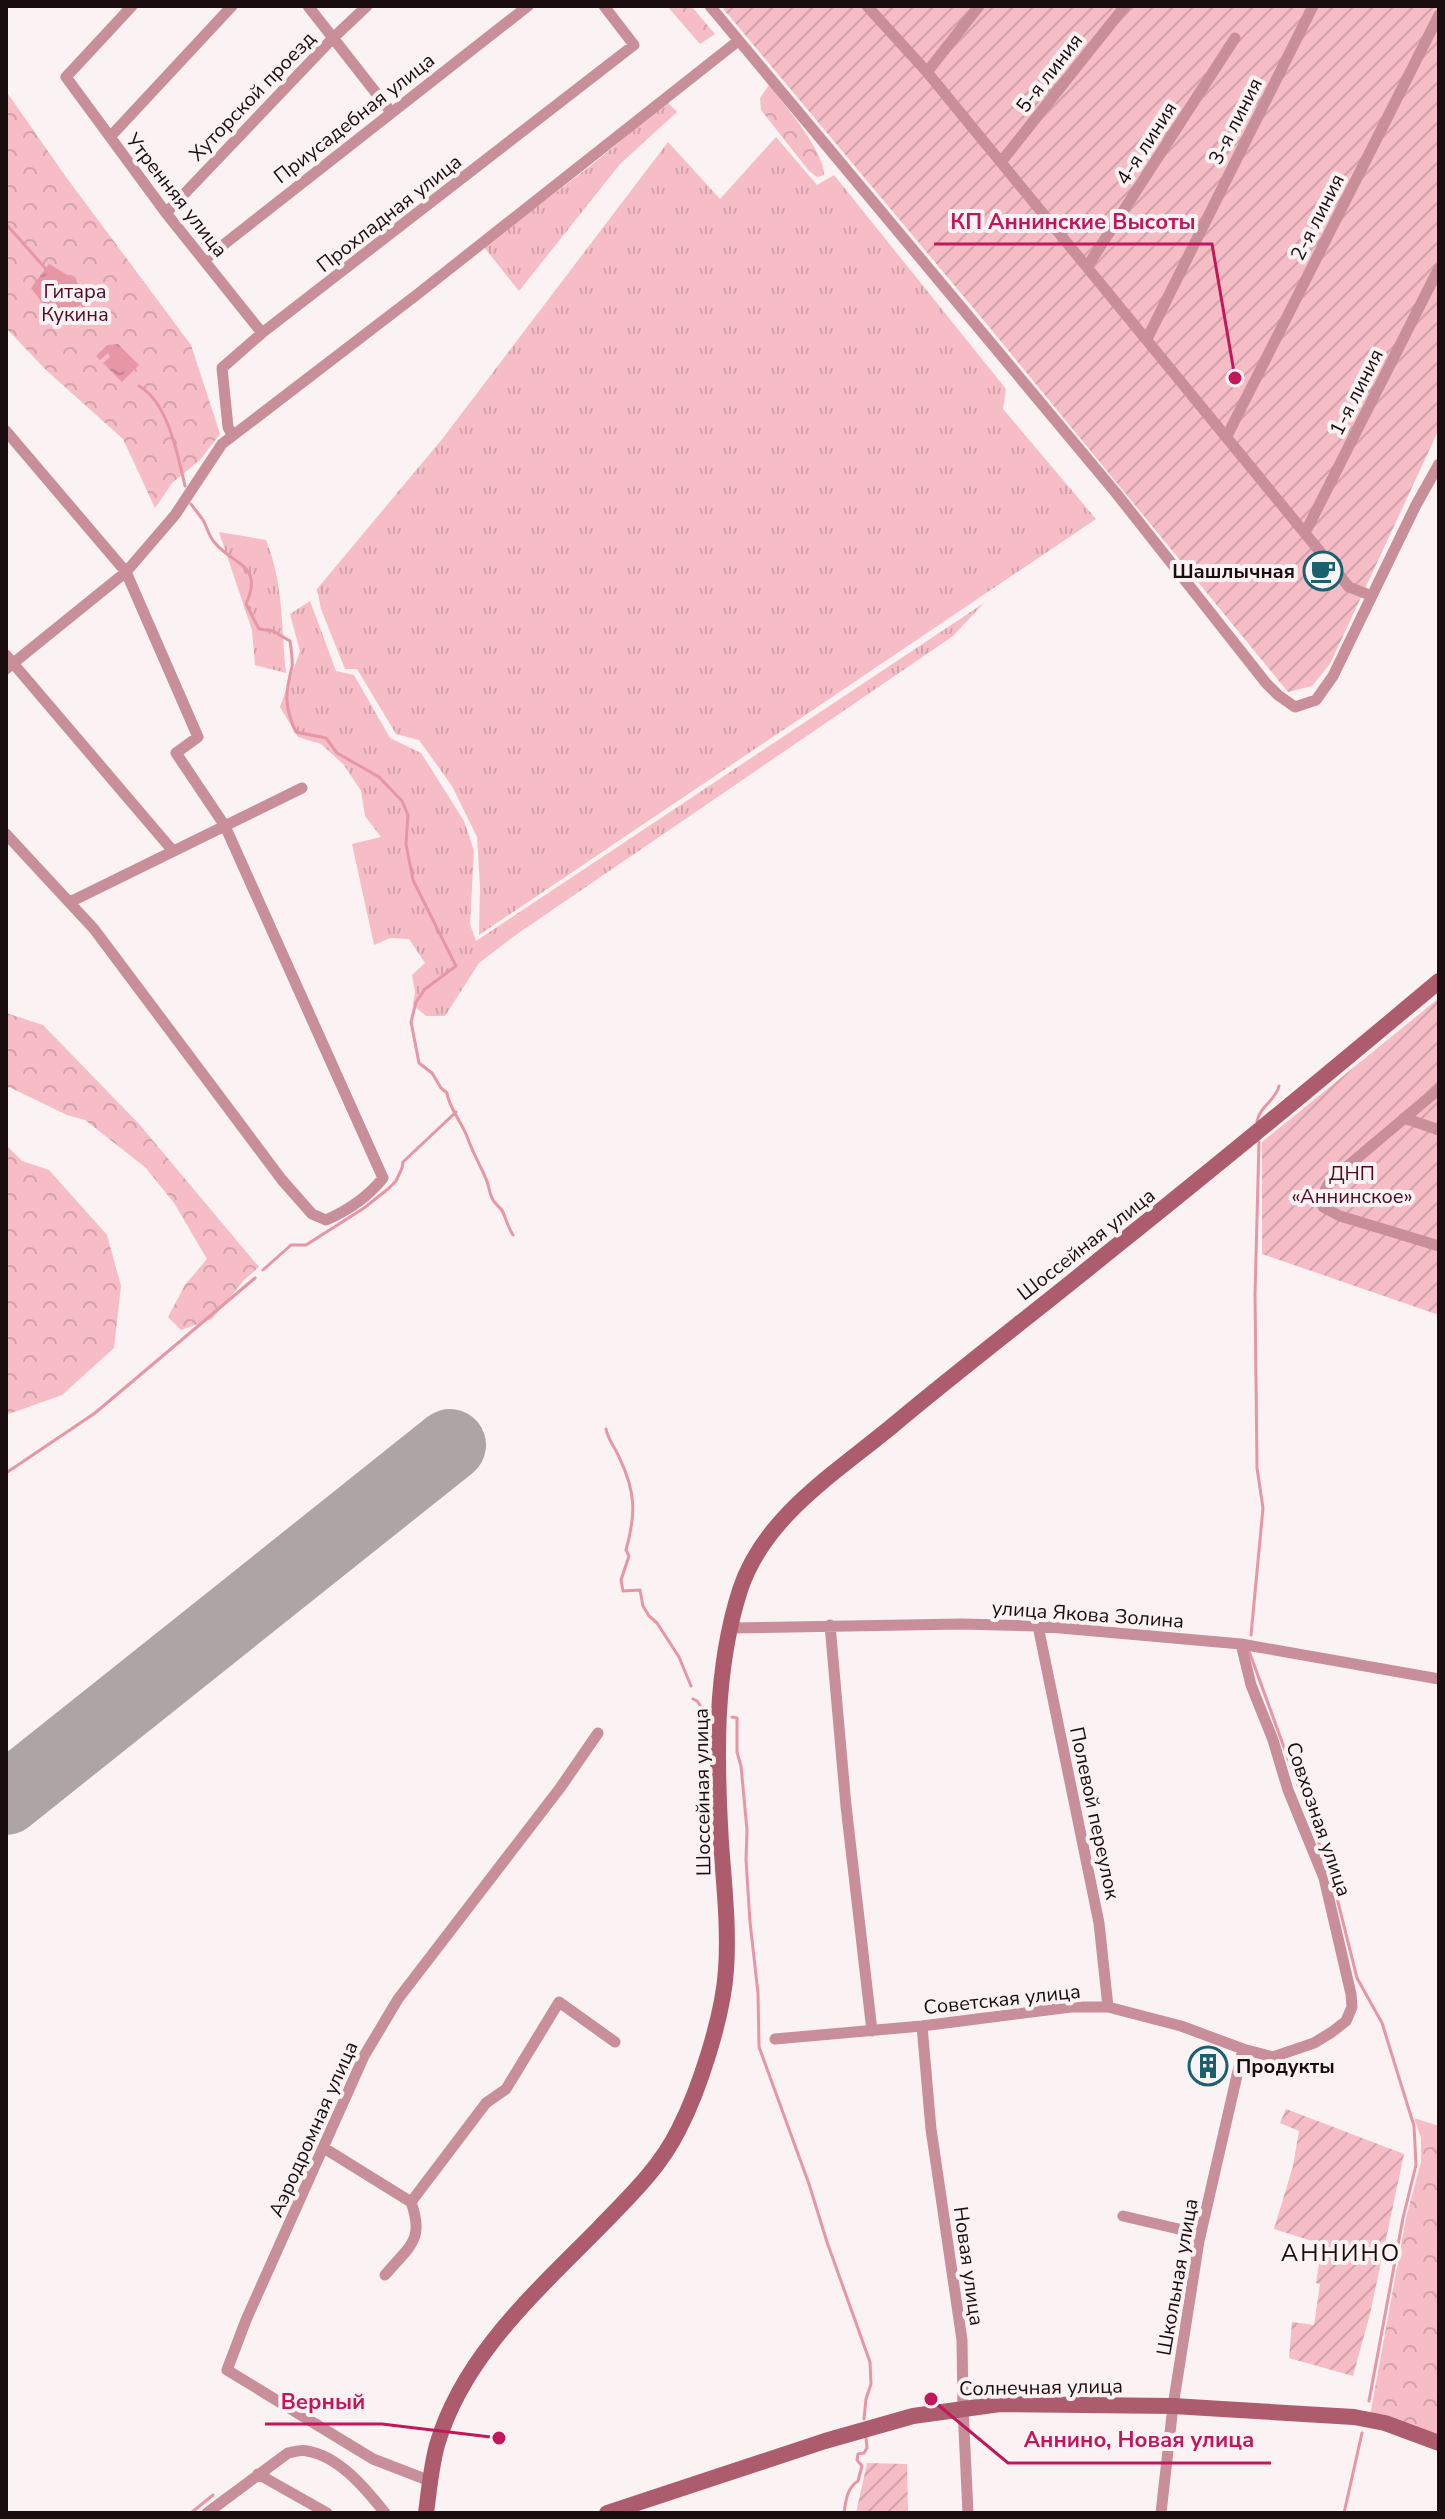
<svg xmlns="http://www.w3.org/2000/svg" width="1445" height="2519" font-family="'Nunito Sans',sans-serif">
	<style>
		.grass { fill: url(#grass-tufts) }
		.forest { fill: url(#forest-crowns) }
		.garden { fill: url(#garden-furrows) }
		.water { fill: url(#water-ripples) }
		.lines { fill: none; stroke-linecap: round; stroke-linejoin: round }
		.stream { stroke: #e796a6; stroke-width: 3 }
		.runway { stroke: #aea4a6; stroke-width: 72 }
		.minor { stroke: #c88e99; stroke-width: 11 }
		.secondary { stroke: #ad5c6e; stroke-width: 16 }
		.labels { text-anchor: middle; stroke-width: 8; stroke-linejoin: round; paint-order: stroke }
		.street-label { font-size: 20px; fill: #190d0f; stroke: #faf2f3 }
		.park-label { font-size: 20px; fill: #500821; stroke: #faf2f3 }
		.poi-label { font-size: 20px; font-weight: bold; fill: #190d0f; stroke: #faf2f3; text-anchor: end }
		.quarter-label { font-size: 24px; letter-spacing: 2px; fill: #190d0f; stroke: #faf2f3 }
		.leader { fill: none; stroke: #c2185b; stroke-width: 3 }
		.callout-dot { fill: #c2185b; stroke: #faf2f3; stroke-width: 3 }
		.callout-label { font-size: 22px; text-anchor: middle; font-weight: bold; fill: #c2185b; stroke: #faf2f3; stroke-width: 8; stroke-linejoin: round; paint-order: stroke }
	</style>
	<defs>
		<pattern id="grass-tufts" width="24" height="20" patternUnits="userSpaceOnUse" patternTransform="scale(2)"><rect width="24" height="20" fill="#f6bdc7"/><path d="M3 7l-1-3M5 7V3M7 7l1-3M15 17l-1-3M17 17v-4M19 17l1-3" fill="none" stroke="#d2a1aa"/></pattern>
		<pattern id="forest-crowns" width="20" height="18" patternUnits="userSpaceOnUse" patternTransform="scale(2)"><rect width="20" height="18" fill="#f6bdc7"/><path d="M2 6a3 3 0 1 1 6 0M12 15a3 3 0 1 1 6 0" fill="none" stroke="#d2a1aa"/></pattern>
		<pattern id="garden-furrows" width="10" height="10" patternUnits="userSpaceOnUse" patternTransform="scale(2)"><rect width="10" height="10" fill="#f6bdc7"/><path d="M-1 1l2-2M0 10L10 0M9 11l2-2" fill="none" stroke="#d2a1aa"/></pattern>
		<pattern id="water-ripples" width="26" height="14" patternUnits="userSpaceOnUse" patternTransform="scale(2)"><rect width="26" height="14" fill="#e796a6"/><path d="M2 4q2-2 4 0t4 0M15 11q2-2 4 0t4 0" fill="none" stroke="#c6808e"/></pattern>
	</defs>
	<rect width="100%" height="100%" fill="#faf2f3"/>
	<path class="grass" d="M667 102 677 112 620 164 519 291 484 247 593 164Z
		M776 137 817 185 834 175 1006 389 1003 409 1096 519 479 935 480 887 477 837 452 786 419 740 396 734 357 669H345L321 609 317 589 443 438 668 142 720 199Z
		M219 532 266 540C284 585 281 626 286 673L255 665 252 630Z
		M310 601 336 671 354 675 390 738 421 753 464 821 474 851 470 924 476 941 984 603 953 636 517 934 479 963 445 1016H426L413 1005 415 992 412 975 425 963 409 939 390 938 374 945 352 844 381 837 365 816 361 791 344 765 321 744 298 737 280 707 300 651 290 614Z"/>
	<path class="forest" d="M667 6H691L715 34 700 44Z
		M769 85C784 104 825 152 824 175L817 177 809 171 761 110 760 98Z
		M6 91 66 177 191 345 220 434 200 460 172 483 155 508 123 439 46 370 6 328Z
		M6 1013 43 1025 139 1124 259 1267 244 1280 212 1319 181 1330 168 1317 185 1285 207 1259 174 1203 146 1168 85 1120 67 1115 9 1087 6 1090Z
		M6 1145 22 1161 49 1170 107 1235 121 1286 114 1348 62 1395 6 1415Z
		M1414 2118 1439 2126V2439L1370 2416 1406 2218 1421 2162V2138Z"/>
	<path class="garden" d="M721 6H1439V429L1330 664 1312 686 1288 692 990 328Z
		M1439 998V1315L1262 1254V1142Z
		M1286 2109 1404 2154 1370 2314 1353 2376 1289 2358 1292 2322 1314 2325 1320 2284 1316 2283 1322 2244 1274 2229 1293 2166 1299 2131 1280 2123Z
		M867 2463 907 2464 908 2513H856Z"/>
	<path class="water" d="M49 264 74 279 90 297 58 323 31 288Z
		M118 344 139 365 122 382 103 363 110 357 108 353 100 360 96 356 107 345Z"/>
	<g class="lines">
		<path class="stream" d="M6 224 46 269
			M80 302 87 312
			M139 386C168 402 178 456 185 486
			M191 504C195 510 199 514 203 520 207 527 209 537 215 543 234 566 264 564 246 604L259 629 273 631 290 641C291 649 293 660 292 667 285 694 284 706 296 732L326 738 337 753 379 777 402 801 408 815 406 844 413 880 456 966 425 989 416 1002 411 1022 419 1063 432 1073 441 1088 447 1093C449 1109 463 1123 468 1139 473 1153 480 1165 486 1179 489 1185 489 1192 492 1198 494 1204 500 1206 503 1212 506 1220 508 1227 513 1235
			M1257 1121C1260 1106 1276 1100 1279 1086
			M263 1270 291 1245H306L364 1208 388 1189 396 1181 402 1168 403 1162 456 1112
			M606 1429C608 1440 615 1447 619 1457 636 1492 636 1514 626 1550L629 1556 621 1580 623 1591 640 1590 643 1606 649 1616 657 1623 679 1657 691 1686
			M6 1473 95 1413 255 1278
			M1251 1635 1263 1508 1257 1468 1255 1295 1259 1142
			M1249 1651 1333 1882 1357 1978 1382 2023 1414 2126 1416 2165 1403 2218 1369 2401
			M693 1699 697 1701 704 1711 711 1712
			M732 1717 737 1718V1752L741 1766 747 1830 746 1860 750 1922 758 1993 759 2047 809 2184 827 2242 870 2362 871 2384 866 2399 864 2419
			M191 2513 213 2495
			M844 2513C846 2500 847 2488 858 2481L862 2466 857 2460 858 2454 864 2453 867 2448 866 2438
			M1344 2513 1362 2433"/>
		<path class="runway" d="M6 1799 450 1445"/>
		<path class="minor" d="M132 6 66 77 166 213 262 333
			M308 6 391 112
			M710 6 1116 493 1266 683 1278 695 1295 707 1316 700 1333 676 1416 505 1439 464
			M867 6 927 72 1349 587 1372 596
			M927 72 979 6
			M110 137 232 6
			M1001 162 1125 6
			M166 213 332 39 367 6
			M204 260 528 6
			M1087 267 1235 38
			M1147 339 1313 6
			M6 431 126 572 198 737 176 753 225 826 383 1178C367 1198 349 1210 326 1220L312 1214 282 1180 94 929 6 834
			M232 435 228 427 222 368 262 333 634 45 604 6
			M1227 436 1439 15
			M1305 533 1439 268
			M6 655 173 851
			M6 669 126 572 175 515 222 444 419 293 738 41
			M70 902 302 788
			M1439 1089 1330 1181 1321 1198 1323 1207 1340 1216 1439 1246
			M1404 1118 1439 1130
			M830 1625 846 1806 872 2031
			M1038 1626 1099 1923 1108 2007
			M731 1628 962 1624 1038 1626 1241 1644 1439 1679
			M922 2026 931 2129 962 2340 963 2408 968 2513
			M775 2039 922 2026 1071 2007H1108L1181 2026 1243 2049 1273 2057 1314 2043 1332 2032 1346 2021 1352 2007 1351 1994 1324 1878 1288 1790 1273 1740 1251 1685 1241 1644
			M324 2148 411 2202
			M1123 2216 1200 2234
			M385 2275C409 2246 425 2241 411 2202L486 2103 506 2089 559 2002 615 2042
			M258 2474 327 2513
			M430 2481 373 2459 227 2370 246 2320 364 2056 398 1999 560 1788 598 1733
			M207 2513 288 2453C294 2452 301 2449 307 2451 339 2456 366 2489 385 2513
			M1161 2513 1173 2406 1199 2241 1243 2049"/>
		<path class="secondary" d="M426 2513C429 2491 431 2467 437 2445 463 2356 536 2292 599 2228 629 2197 660 2168 679 2129 700 2088 723 2016 726 1970 729 1928 724 1885 721 1843 716 1759 714 1671 740 1590 764 1517 834 1474 891 1427 961 1368 1034 1313 1105 1255 1218 1165 1328 1074 1439 981
			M607 2513 825 2441 913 2416 1000 2404 1173 2406 1354 2417 1385 2423 1439 2443"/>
	</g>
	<defs>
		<symbol id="cafe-ring" viewBox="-11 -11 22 22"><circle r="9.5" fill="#faf2f3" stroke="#196070" stroke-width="1.5"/><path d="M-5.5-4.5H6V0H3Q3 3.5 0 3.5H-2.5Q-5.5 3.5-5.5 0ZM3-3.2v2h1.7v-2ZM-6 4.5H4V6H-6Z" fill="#196070"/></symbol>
		<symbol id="building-ring" viewBox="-11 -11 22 22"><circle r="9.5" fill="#faf2f3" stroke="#196070" stroke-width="1.5"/><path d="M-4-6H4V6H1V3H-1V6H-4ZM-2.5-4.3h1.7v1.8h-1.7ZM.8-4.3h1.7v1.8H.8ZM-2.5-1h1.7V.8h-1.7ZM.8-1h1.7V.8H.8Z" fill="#196070"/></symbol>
	</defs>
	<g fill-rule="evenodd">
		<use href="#cafe-ring" x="1301" y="549" width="44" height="44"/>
		<use href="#building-ring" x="1186" y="2044" width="44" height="44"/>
	</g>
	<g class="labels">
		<g class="street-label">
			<text transform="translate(1049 73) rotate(-52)" y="7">5-я линия</text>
			<text transform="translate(252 96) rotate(-46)" y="7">Хуторской проезд</text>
			<text transform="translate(354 118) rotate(-38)" y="7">Приусадебная улица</text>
			<text transform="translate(1235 121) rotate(-63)" y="7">3-я линия</text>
			<text transform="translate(1146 143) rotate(-57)" y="7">4-я линия</text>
			<text transform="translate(177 195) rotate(52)" y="7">Утренняя улица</text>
			<text transform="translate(389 213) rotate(-38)" y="7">Прохладная улица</text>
			<text transform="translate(1317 217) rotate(-63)" y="7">2-я линия</text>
			<text transform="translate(1356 392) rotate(-63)" y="7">1-я линия</text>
			<text transform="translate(1086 1244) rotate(-38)" y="7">Шоссейная улица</text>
			<text transform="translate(1088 1614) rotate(4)" y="7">улица Якова Золина</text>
			<text transform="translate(702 1792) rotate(-91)" y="7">Шоссейная улица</text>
			<text transform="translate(1095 1813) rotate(78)" y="7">Полевой переулок</text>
			<text transform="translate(1319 1819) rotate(71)" y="7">Совхозная улица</text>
			<text transform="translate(1002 1999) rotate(-6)" y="7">Советская улица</text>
			<text transform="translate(313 2129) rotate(-66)" y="7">Аэродромная улица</text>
			<text transform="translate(969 2266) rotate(82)" y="7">Новая улица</text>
			<text transform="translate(1177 2277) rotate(-80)" y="7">Школьная улица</text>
			<text transform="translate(1041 2387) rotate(-1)" y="7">Солнечная улица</text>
		</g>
		<g class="park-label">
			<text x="75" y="298">Гитара<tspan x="75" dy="23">Кукина</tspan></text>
			<text x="1352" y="1180">ДНП<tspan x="1352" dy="23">«Аннинское»</tspan></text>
		</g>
		<g class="poi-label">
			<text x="1295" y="578">Шашлычная</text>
			<text x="1236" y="2073" text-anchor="start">Продукты</text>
		</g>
		<g class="quarter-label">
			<text x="1341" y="2261">АННИНО</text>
		</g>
	</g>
	<path class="leader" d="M1235 378L1212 244H934M499 2438L382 2424H265M931 2399L1008 2463H1271"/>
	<g class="callout-dot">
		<circle cx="1235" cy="378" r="8"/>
		<circle cx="499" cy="2438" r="8"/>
		<circle cx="931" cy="2399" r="8"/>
	</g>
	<g class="callout-label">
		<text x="1073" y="229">КП Аннинские Высоты</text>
		<text x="323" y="2409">Верный</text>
		<text x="1139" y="2447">Аннино, Новая улица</text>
	</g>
	<rect width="1445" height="2519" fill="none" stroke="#190d0f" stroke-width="16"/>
</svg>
